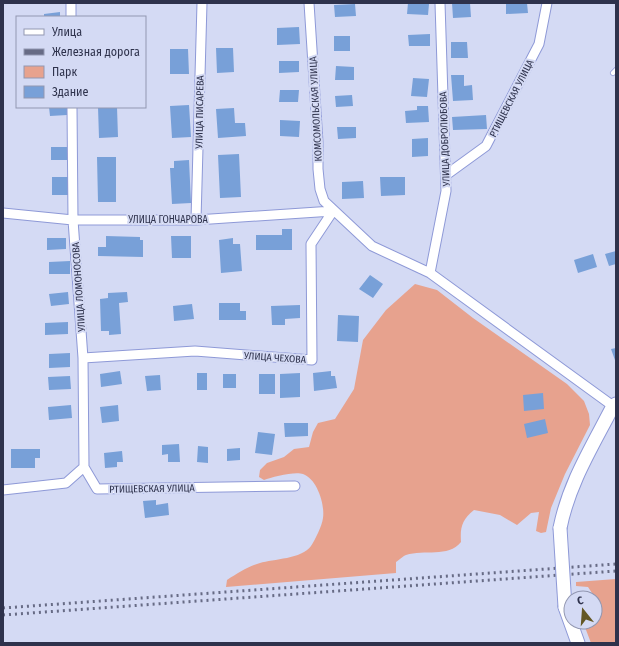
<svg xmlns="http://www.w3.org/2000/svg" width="619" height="646" font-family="'Fira Sans Condensed',sans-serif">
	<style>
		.green { fill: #e7a28e }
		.building { fill: #78a0d8 }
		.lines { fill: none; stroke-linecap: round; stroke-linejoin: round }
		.lane-casing { stroke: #8e99d7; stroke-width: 6 }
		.street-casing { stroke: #8e99d7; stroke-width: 11 }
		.secondary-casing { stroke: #8e99d7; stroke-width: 15 }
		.lane { stroke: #fff; stroke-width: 4.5 }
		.street { stroke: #fff; stroke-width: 9 }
		.secondary { stroke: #fff; stroke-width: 13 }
		.rail { stroke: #676b85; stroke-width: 3; stroke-dasharray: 2 4; stroke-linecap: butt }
		.secondary-bridge-casing { stroke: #8e99d7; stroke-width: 15; stroke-linecap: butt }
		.secondary-bridge { stroke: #fff; stroke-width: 13 }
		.labels { text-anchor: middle; stroke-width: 4; stroke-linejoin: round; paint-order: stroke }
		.street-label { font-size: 10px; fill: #2e324c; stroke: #d4daf4 }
	</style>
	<rect width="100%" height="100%" fill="#d4daf4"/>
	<path class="green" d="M415 284 437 290 473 318 567 384 584 401 589 414 590 425 565 474 551 508 546 532 541 533 536 531 539 512 531 513 517 525 500 515 474 510C462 520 460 527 461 542 448 558 424 549 406 555 403 556 399 560 396 562V573L226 587 227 580C238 573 247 567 260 563 273 559 302 559 311 546 315 540 322 526 323 518 325 504 317 479 303 474 295 471 272 477 264 480L259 477 260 470 267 463 284 457 294 449 309 447 313 432 318 423 335 419 354 389 363 340 386 310Z
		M616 579V643H591L583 622H595L596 599 588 587 576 586V582Z"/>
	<path class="building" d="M408 3 429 4 428 15 407 14Z
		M452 3H470L471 17 453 18Z
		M506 3H527L528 13 506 14Z
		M355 4 356 16 335 17 334 5Z
		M60 12V17H44V14Z
		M299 27 300 44 277 45V28Z
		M430 34V46H409L408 35Z
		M334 36H350V51H334Z
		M451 42H467L468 58H451Z
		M216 48H233L234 72 217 73Z
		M170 49H188L189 74H170Z
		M279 61H299V72L279 73Z
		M336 66 354 67V80H335Z
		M451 75H464V86L472 85 473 100 453 101Z
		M413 78 429 79 427 97 411 96Z
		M280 90H299L298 102H279Z
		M352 95 353 106 336 107 335 96Z
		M189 105 191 137 172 138 170 106Z
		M417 106H428L429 122 406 123 405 111 417 110Z
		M49 107H67V115L50 116Z
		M98 107H117L118 137 99 138Z
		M234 108 235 123H245L246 136 218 138 216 109Z
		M486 115 487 129 453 130 452 117Z
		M280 120 300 121 299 137 280 136Z
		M337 127H356V138L338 139Z
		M428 138V156L412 157V139Z
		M51 147H68V160H51Z
		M239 154 241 197 220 198 218 155Z
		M97 157H116V202H98Z
		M189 160 191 203 172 204 170 168H174V161Z
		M52 177H69V195H52Z
		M380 177H405V195L381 196Z
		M363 181 364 198 342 199V182Z
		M282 229H292V250H256V235H282Z
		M106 236 140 237V240H143V257L98 256V247H106Z
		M171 236H191V258H172Z
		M47 238H66V249L47 250Z
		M233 238V244H240L242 271 221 273 219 240Z
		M616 251V264L609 266 605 254Z
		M593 254 597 267 578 273 574 260Z
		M70 261V274H49V262Z
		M370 275 383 284 373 298 359 289Z
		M68 292 69 304 51 306 49 294Z
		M127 292 128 302 119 303 121 334 109 335V331H101L100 299 108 298V293Z
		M219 303H240V311H246V320H219Z
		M192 304 194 319 174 321 173 306Z
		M300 305V318L285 319V325H272L271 306Z
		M338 315 359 316 358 342 337 341Z
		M68 322V334L45 335V323Z
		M616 348V363L611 349Z
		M70 353V367L49 368V354Z
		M120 371 122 384 101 387 100 374Z
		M331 371V376H335L337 388 314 391 313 373Z
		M197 373H207V390H197Z
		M300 373V397L280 398V374Z
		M223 374H236V388H223Z
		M259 374H275V394H259Z
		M160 375 161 390 147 391 145 376Z
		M70 376 71 389 49 390 48 377Z
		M543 393 544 409 524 411 523 395Z
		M71 405 72 418 49 420 48 407Z
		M118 405 119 421 102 423 100 407Z
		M545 419 548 433 527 438 524 424Z
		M284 423H308V436L285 437Z
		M258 432 275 434 272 455 255 453Z
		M179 444 180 462H168V454L162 455V445Z
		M198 446 208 447V463L197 462Z
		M240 448V460L227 461V449Z
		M11 449H40V458H35V468H11Z
		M122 451 123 462H117V467L105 468 104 453Z
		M156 500V505L168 503 169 515 145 518 143 501Z"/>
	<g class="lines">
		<defs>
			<path id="lane" d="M613 73 616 70"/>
			<path id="street" d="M71 3V17
				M309 3 318 142V169L320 189 324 201 372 246 430 273 613 406
				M72 107 73 220 83 358 84 467
				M446 175 486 146 539 44 547 3
				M3 213 73 220H196L333 211
				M196 220 202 3
				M430 273 446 191 440 3
				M83 358 195 351 312 360 311 244 333 211
				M3 490 66 483 84 467 97 489 295 486"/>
			<path id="secondary" d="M560 528C569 483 592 447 613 406L616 404
				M565 607 578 643"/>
		</defs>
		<use href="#lane" class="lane-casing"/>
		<use href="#street" class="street-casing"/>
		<use href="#secondary" class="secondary-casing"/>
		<use href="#lane" class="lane"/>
		<use href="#street" class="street"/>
		<use href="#secondary" class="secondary"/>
		<path class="rail" d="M3 608 616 564
			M3 615 616 571"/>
		<defs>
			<path id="secondary-bridge" d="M560 528 565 607"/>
		</defs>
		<use href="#secondary-bridge" class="secondary-bridge-casing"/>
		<use href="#secondary-bridge" class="secondary-bridge"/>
	</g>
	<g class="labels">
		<g class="street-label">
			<text transform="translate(511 98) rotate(-63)" y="4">РТИЩЕВСКАЯ УЛИЦА</text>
			<text transform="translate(315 109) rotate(-93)" y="4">КОМСОМОЛЬСКАЯ УЛИЦА</text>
			<text transform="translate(199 112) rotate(-89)" y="4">УЛИЦА ПИСАРЕВА</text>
			<text transform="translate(444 139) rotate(-92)" y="4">УЛИЦА ДОБРОЛЮБОВА</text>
			<text x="168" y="223">УЛИЦА ГОНЧАРОВА</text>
			<text transform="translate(78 287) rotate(-94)" y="4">УЛИЦА ЛОМОНОСОВА</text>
			<text transform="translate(275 357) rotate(4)" y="4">УЛИЦА ЧЕХОВА</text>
			<text transform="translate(152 488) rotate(-1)" y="4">РТИЩЕВСКАЯ УЛИЦА</text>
		</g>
	</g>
	<rect width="619" height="646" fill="none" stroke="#2e324c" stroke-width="8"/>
	<rect x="16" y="16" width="130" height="92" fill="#d4daf4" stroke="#9297b1"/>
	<rect x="24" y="29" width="20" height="6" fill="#ffffff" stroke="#9297b1"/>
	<text x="52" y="36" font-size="12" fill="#2e324c">Улица</text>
	<rect x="24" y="49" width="20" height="6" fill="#676b85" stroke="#9297b1"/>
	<text x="52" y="56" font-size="12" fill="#2e324c">Железная дорога</text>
	<rect x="24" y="66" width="20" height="12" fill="#e7a28e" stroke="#9297b1"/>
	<text x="52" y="76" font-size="12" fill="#2e324c">Парк</text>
	<rect x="24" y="86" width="20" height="12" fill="#78a0d8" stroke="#9297b1"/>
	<text x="52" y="96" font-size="12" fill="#2e324c">Здание</text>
	<g transform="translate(583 610) rotate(343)"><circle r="19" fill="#d4daf4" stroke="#9297b1"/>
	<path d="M0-3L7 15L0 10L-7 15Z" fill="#635724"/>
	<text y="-6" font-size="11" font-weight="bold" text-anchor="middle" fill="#2e324c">С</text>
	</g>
</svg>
